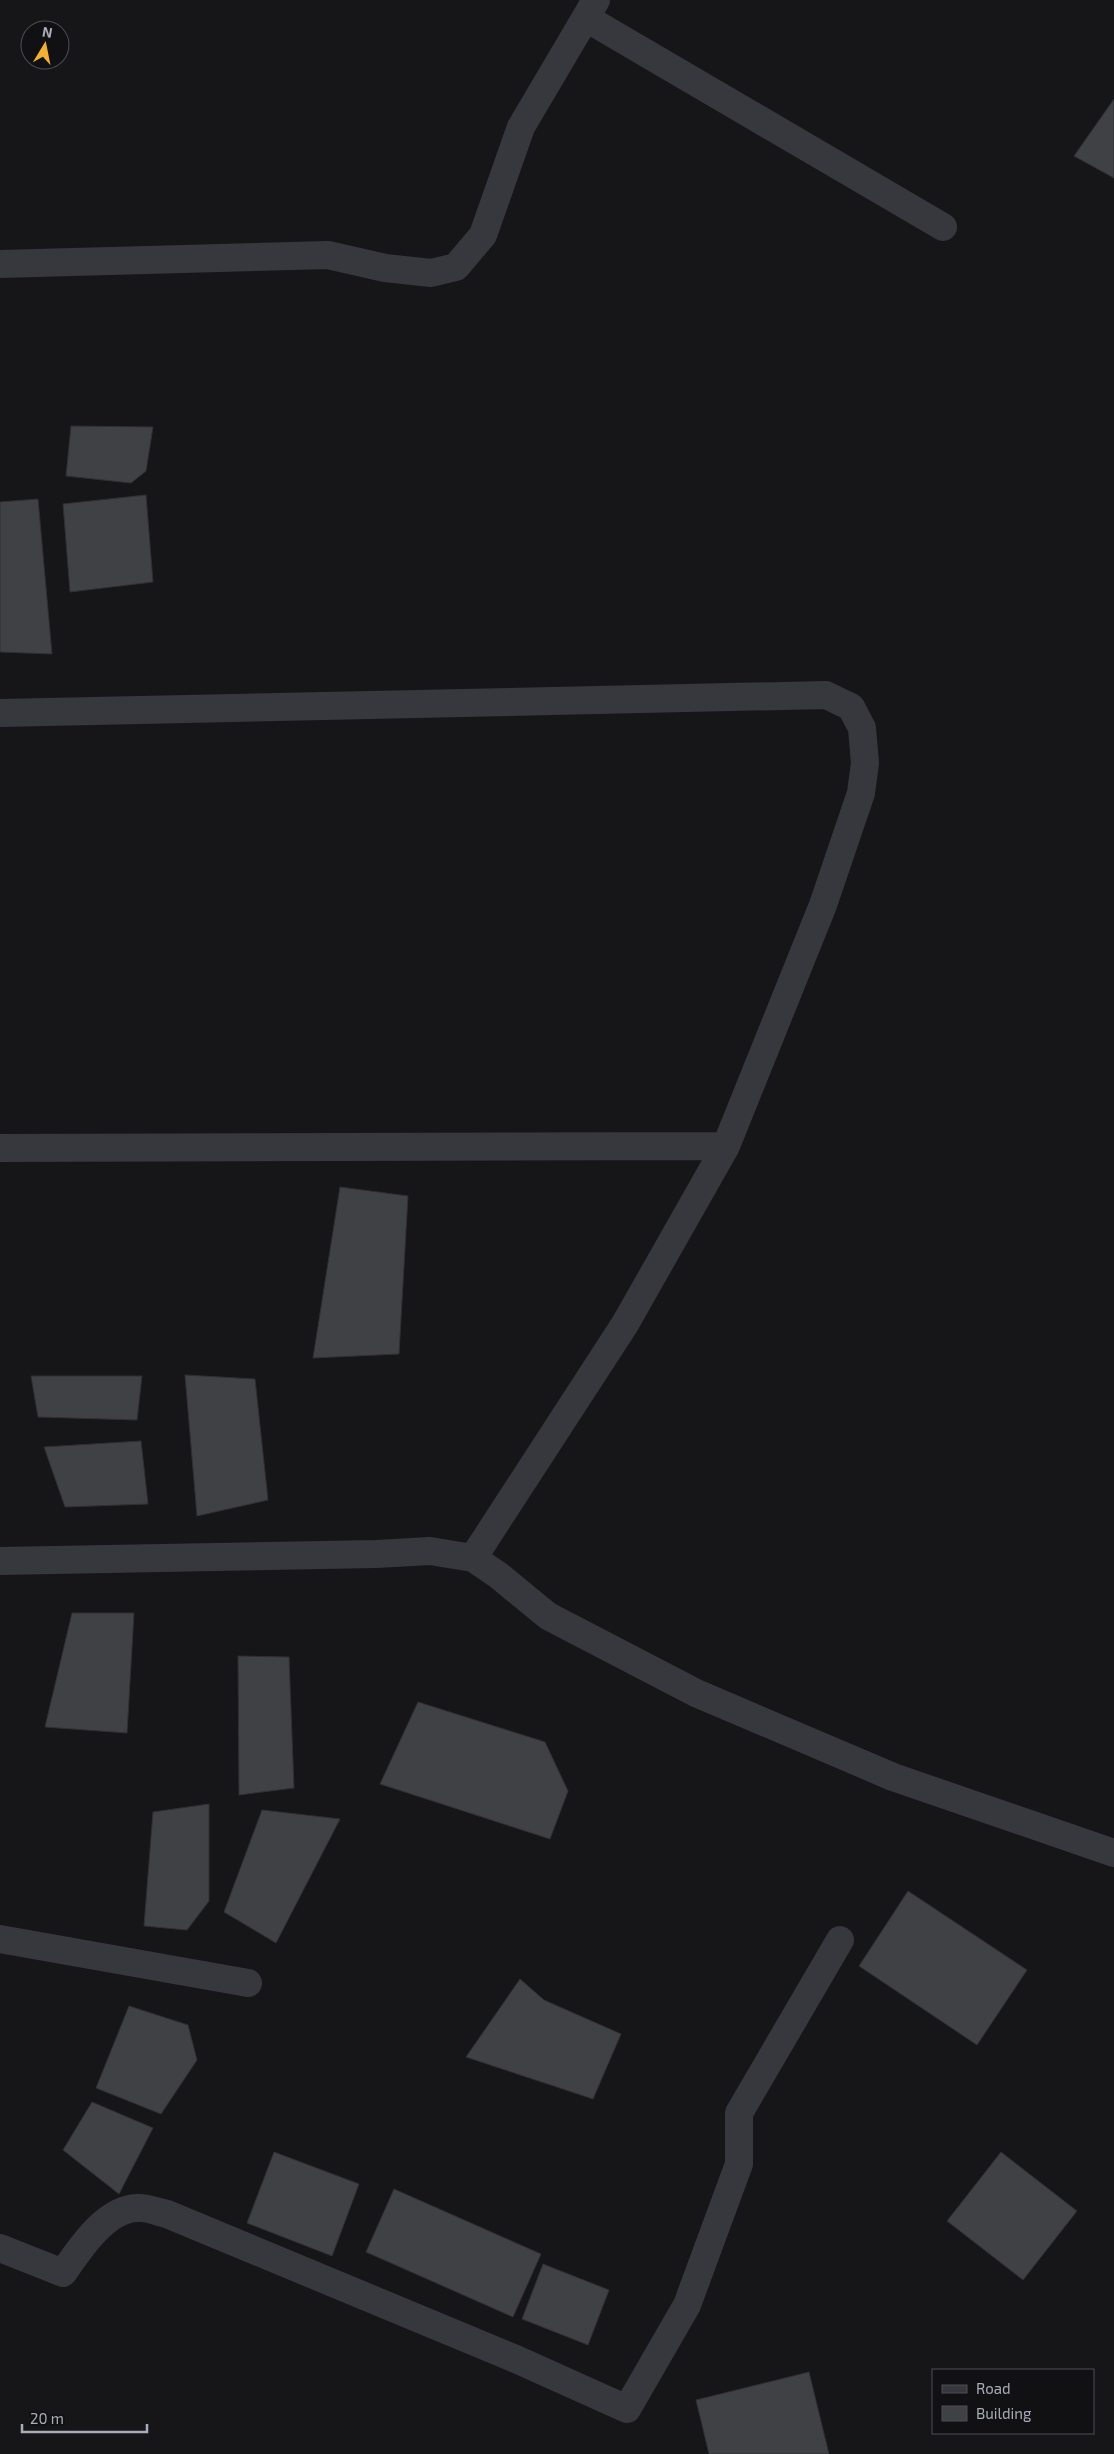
<svg xmlns="http://www.w3.org/2000/svg" width="1114" height="2454" font-family="'Exo 2',sans-serif">
	<style>
		.building { fill: #404145; stroke: #303034 }
		.lines { fill: none; stroke-linecap: round; stroke-linejoin: round }
		.minor { stroke: #37383d; stroke-width: 28 }
	</style>
	<rect width="100%" height="100%" fill="#161618"/>
	<path class="building" d="M1114 99V178L1074 156Z
		M71 426 153 427 146 471 131 483 66 476Z
		M146 495 153 582 70 592 63 504Z
		M38 499 52 654 0 652V502Z
		M340 1187 408 1196 399 1354 313 1358Z
		M185 1375 255 1379 268 1500 197 1516Z
		M31 1376H142L137 1420 38 1417Z
		M141 1441 148 1504 65 1507 44 1447Z
		M72 1613H134L127 1733 45 1727Z
		M238 1656 289 1657 294 1788 239 1795Z
		M418 1702 545 1742 568 1791 550 1839 380 1784Z
		M209 1804V1901L187 1930 144 1926 153 1812Z
		M262 1810 340 1819 276 1943 224 1912Z
		M908 1891 1027 1970 977 2045 859 1966Z
		M520 1979 544 2000 621 2034 593 2099 466 2057Z
		M129 2006 188 2025 197 2060 161 2114 96 2088Z
		M92 2102 153 2128 119 2194 63 2150Z
		M274 2152 359 2184 332 2256 247 2223Z
		M1001 2152 1077 2211 1023 2280 947 2221Z
		M394 2189 541 2254 513 2317 366 2252Z
		M543 2264 609 2290 588 2345 522 2319Z
		M809 2372 829 2454H709L696 2400Z"/>
	<g class="lines">
		<path class="minor" d="M586 18 943 227
			M0 264 328 255 385 268 431 273 456 267 483 235 521 127 596 0
			M0 713 826 695 851 707 862 728 865 763 861 793 823 905 726 1146 625 1324 473 1558
			M0 1148 726 1146
			M0 1561 376 1554 430 1551 473 1558 498 1575 548 1616 696 1693 893 1777 1114 1853
			M0 1939 248 1983
			M0 2248 63 2273C79 2250 105 2209 137 2208 146 2207 158 2212 167 2214L518 2360 627 2409 687 2305 739 2164V2113L840 1940"/>
	</g>
	<rect x="932" y="2369" width="162" height="65" fill="#111113" stroke="#4d4f55"/>
	<rect x="942" y="2385" width="25" height="8" fill="#37383d" stroke="#4d4f55"/>
	<text x="976" y="2394" font-size="15" fill="#a8adb8">Road</text>
	<rect x="942" y="2406" width="25" height="15" fill="#404145" stroke="#4d4f55"/>
	<text x="976" y="2419" font-size="15" fill="#a8adb8">Building</text>
	<g transform="translate(45 45) rotate(10)"><circle r="24" fill="#111113" stroke="#4d4f55"/>
	<path d="M0-4L9 19L0 12L-9 19Z" fill="#f2b134"/>
	<text y="-8" font-size="14" font-weight="bold" text-anchor="middle" fill="#a8adb8">N</text>
	</g>
	<path d="M22 2424v8h125v-8" fill="none" stroke="#a8adb8" stroke-width="2.5"/>
	<text x="30" y="2424" font-size="15" fill="#a8adb8" stroke="#111113" stroke-width="4" paint-order="stroke">20 m</text>
</svg>
